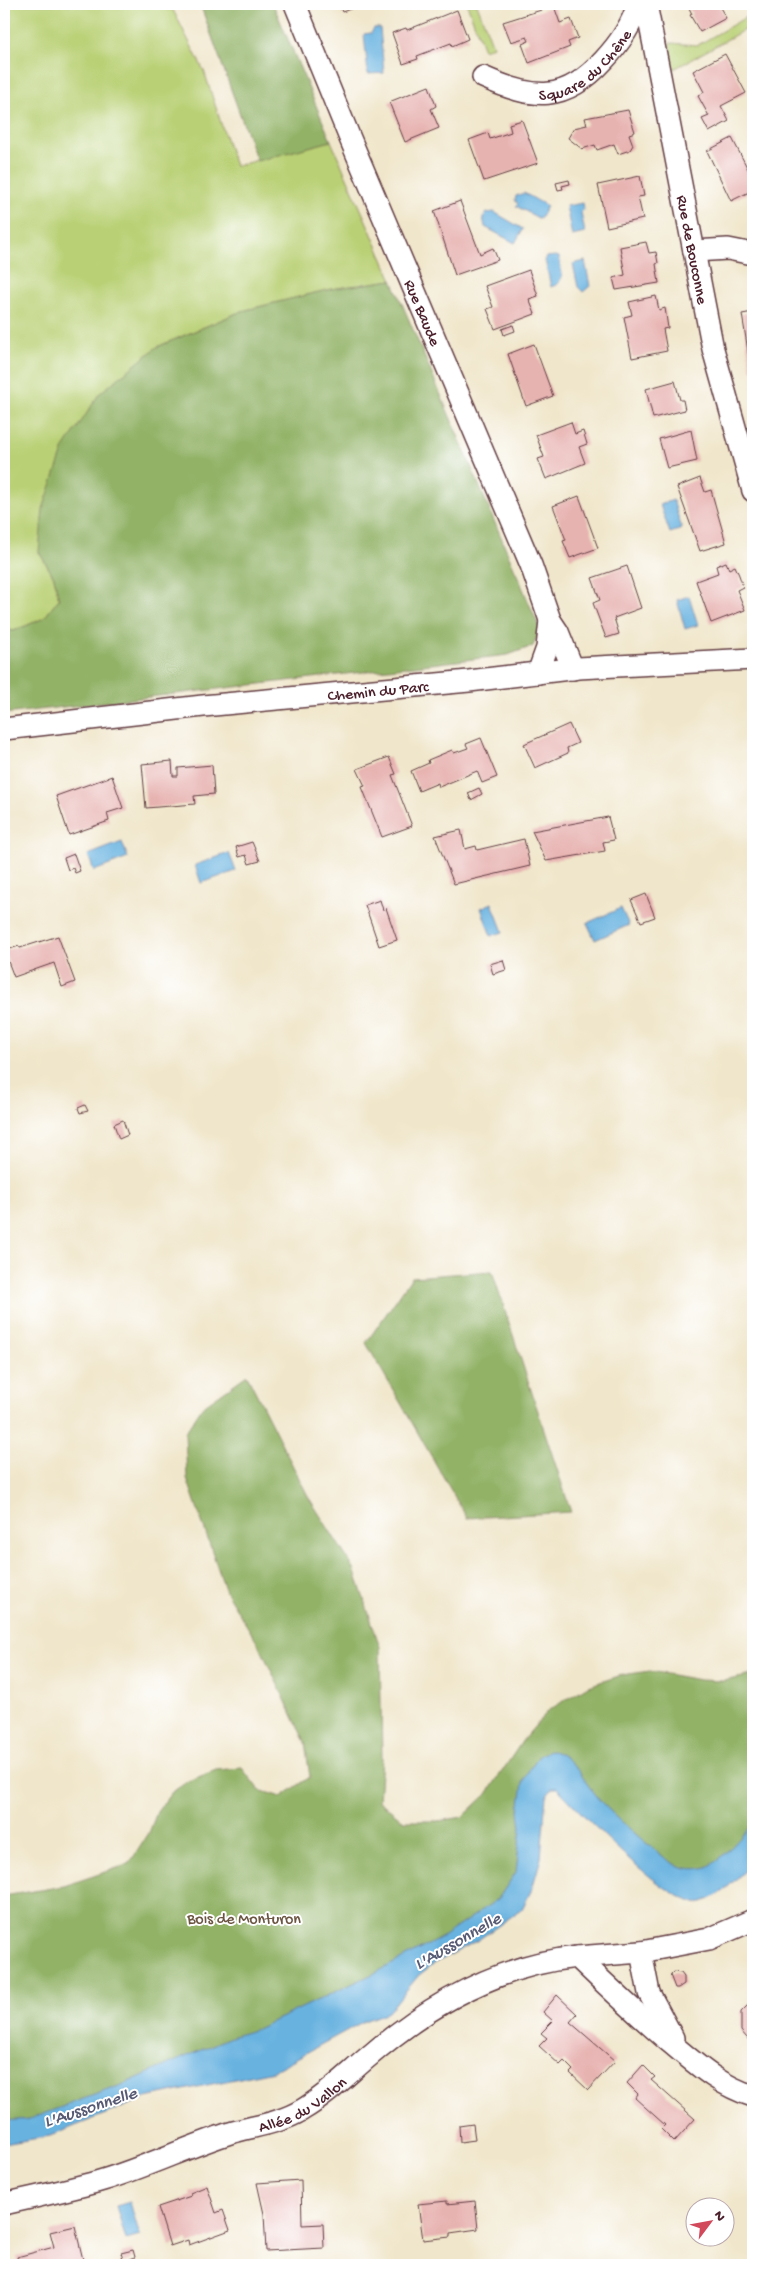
<svg xmlns="http://www.w3.org/2000/svg" width="757" height="2269" font-family="'Gochi Hand',sans-serif">
	<style>
		.green { fill: #b9d074; stroke: #827850 }
		.forest { fill: #92b266; stroke: #6e6848 }
		.water { fill: #67b2e0; stroke: #586886 }
		.building { fill: #e7b3b1 }
		.lines { fill: none; stroke-linecap: round; stroke-linejoin: round }
		.minor-casing { stroke: #633d43; stroke-width: 24 }
		.minor { stroke: #fff; stroke-width: 21 }
		.labels { text-anchor: middle; stroke-width: 4; stroke-linejoin: round; paint-order: stroke }
		.street-label { font-size: 16px; fill: #4a1f2b; stroke: #fff }
		.park-label { font-size: 16px; fill: #6b5441; stroke: #fff }
		.water-label { font-size: 18px; font-style: italic; fill: #565a73; stroke: #fff }
	</style>
	<rect width="100%" height="100%" fill="#fff"/>
	<filter id="ink" filterUnits="userSpaceOnUse"><feTurbulence type="fractalNoise" baseFrequency=".02" numOctaves="2"/><feDisplacementMap in="SourceGraphic" scale="10" xChannelSelector="R" yChannelSelector="G"/><feConvolveMatrix kernelMatrix="1 2 1 2 8 2 1 2 1" color-interpolation-filters="sRGB"/></filter>
	<filter id="wash" filterUnits="userSpaceOnUse"><feTurbulence type="fractalNoise" baseFrequency=".0096" numOctaves="4" result="noise"/><feDisplacementMap in="SourceGraphic" scale="20" xChannelSelector="R" yChannelSelector="G"/><feGaussianBlur stdDeviation="1.12" result="paint"/><feColorMatrix in="noise" values="0 0 0 0 0 0 0 0 0 0 0 0 0 0 0 0 0 1.4 0 .05"/><feComposite in="paint" operator="in"/></filter>
	<g filter="url(#wash)">
		<rect width="100%" height="100%" fill="#f0e6cb"/>
		<path class="green" d="M4 4H170L204 71 235 166 331 141 392 280 331 289 242 311 157 347 39 552 54 577 59 599 44 618 14 631 4 629Z
			M467 4H477L493 46 484 50Z
			M753 13V25L674 69 669 43 698 45Z"/>
		<path class="forest" d="M200 4H273L331 141 257 161Z
			M392 280 540 629 533 646 508 655 4 714V629L14 631 44 618 59 599 54 577 39 552 43 509 64 448 100 393 157 347 242 311 331 289Z
			M492 1271 571 1512 467 1518 366 1343 412 1277Z
			M247 1375 309 1498 354 1569 380 1647 382 1759 379 1801 404 1821H438L463 1817 487 1794 523 1740 549 1710 588 1686 622 1675 650 1671 700 1680 723 1681 753 1675V1842L697 1896 550 1762 521 1903 310 2027 4 2129V1896L64 1886 129 1864 149 1833 157 1812 171 1793 188 1781 216 1770 242 1768 259 1790 281 1797 310 1777 305 1742 260 1647 226 1592 187 1478 185 1433 202 1407Z"/>
		<path class="water" d="M374 28H380L384 73 368 74 364 34 371 33Z
			M524 193 547 206 540 219 516 206 518 204 515 200 516 196Z
			M583 203 584 208 581 212 585 233 572 236 566 206Z
			M494 212 523 229 515 243 485 227 483 217 487 213Z
			M556 256 559 257 562 277 558 284 551 287 545 260 547 257Z
			M585 261 590 286 583 292 578 287 573 264Z
			M673 500 682 529 670 533 660 505Z
			M689 596 698 625 685 629 677 600Z
			M122 842 128 858 94 871 88 855Z
			M229 853 236 871 201 883 195 865Z
			M492 903 503 932 491 936 481 908Z
			M621 908 629 925 595 940 587 923Z
			M549 1750C573 1755 581 1777 596 1796 606 1809 663 1860 677 1865 686 1869 697 1870 707 1867 718 1863 744 1834 753 1823V1863C738 1876 722 1897 702 1902 670 1909 580 1811 557 1788H552L546 1796 541 1858 532 1889 522 1909 478 1940 432 1965 419 1975 388 2012 364 2021 273 2071 146 2098 50 2136 4 2144V2121L29 2119 124 2084 228 2038 257 2029 379 1971 441 1938 498 1899 516 1872 521 1827 519 1811 523 1783 530 1768 539 1756Z
			M130 2202 140 2236 126 2240 116 2206Z"/>
		<g id="blocks">
			<path class="building" d="M339 4H364L342 12Z
				M687 4H718L726 18 700 32 690 15 692 14Z
				M554 6 560 23 571 19 578 38 568 42 570 47 529 63 522 44 529 41 527 37 511 42 503 22Z
				M457 10 468 39 452 46 451 43 417 56 418 59 403 64 392 33 406 28 407 30Z
				M725 54 746 93 721 106 729 121 709 132 702 119 709 116 698 96 704 92 693 71Z
				M429 86 436 106 431 109 439 128 405 142 389 102Z
				M628 110 635 132 629 134 633 145 630 150 618 154 614 144 597 150 595 145 582 149 568 138 574 128 587 125 585 118Z
				M522 120 538 163 484 181 469 140 488 133 490 139 511 132 509 124Z
				M732 138 753 179V190L731 201 707 151Z
				M640 176 644 196 638 197 643 219 607 227 598 185Z
				M569 180 570 184 562 186 563 189 558 190 556 183Z
				M460 201 480 254 493 248 498 260 455 275 434 211Z
				M646 242 649 253 656 252 658 263 656 264 659 283 616 290 613 278 625 275 620 247Z
				M529 270 538 296 529 299 535 314 495 329 487 309 493 307 485 286Z
				M656 296 659 310 665 308 668 328 663 329 667 351 632 358 624 317 632 315 629 302Z
				M753 312V369L751 370 742 314Z
				M513 325 515 331 504 335 502 329Z
				M534 344 553 396 526 406 508 354Z
				M675 381 680 400H683L685 410 653 418 646 389Z
				M571 422 575 434 583 431 587 444 579 447 585 463 546 479 538 459 544 457 536 435Z
				M691 430 697 461 667 468 659 439Z
				M700 478 705 492 711 490 726 543 700 551 677 487Z
				M579 496 598 548 570 558 563 541 566 540 553 506Z
				M726 562 729 569 735 566 739 575 743 587 737 590 745 610 711 623 696 581 718 573 716 566Z
				M627 566 641 608 614 618 619 634 606 638 593 603 600 600 592 578Z
				M569 724 578 743 567 748 568 753 535 768 524 744Z
				M481 738 497 777 482 783 477 771 439 787 438 783 419 791 411 771 429 763 428 760 452 750 454 753 468 748 466 744Z
				M389 757 396 774 392 775 412 826 382 837 362 787 365 786 357 769Z
				M172 761 173 776H178V768L212 765 214 794 194 796 195 804 146 808 142 764Z
				M112 776 123 808 107 813 109 821 69 835 56 796Z
				M479 788 482 794 471 800 468 793Z
				M608 817 614 840 603 842 605 851 546 861 532 831Z
				M461 830 465 849 476 846 477 850 524 839 530 866 454 884 435 836Z
				M252 842 260 861 249 864 246 855 239 857 236 847Z
				M74 854 80 871 75 873 73 868 68 870 64 858Z
				M646 894 655 917 641 922 631 900Z
				M380 900 383 910 386 908 397 940 379 946 365 905Z
				M58 936 75 982 62 987 54 963 14 977 4 951 19 946 20 948Z
				M503 960 506 970 493 974 490 964Z
				M85 1105 88 1111 80 1113 78 1108Z
				M123 1120 128 1135 119 1139 114 1124Z
				M673 1972 681 1973 684 1977V1984L678 1988H675L670 1975Z
				M557 1995 577 2014 570 2022 615 2061 588 2090 570 2073 573 2070 564 2061 560 2065 539 2046 547 2038 541 2033 553 2021 543 2012Z
				M753 2000V2045L741 2031V2012Z
				M643 2065 655 2077 651 2080 695 2119 674 2142 661 2129 665 2125 635 2098 638 2094 627 2083Z
				M473 2124 475 2140 460 2142 459 2126Z
				M301 2180 302 2225 323 2224 324 2248 266 2251 264 2214 257 2183Z
				M207 2186 216 2213 223 2210 230 2230 189 2245 188 2240 170 2246 158 2207 191 2196 190 2193Z
				M447 2201V2204L475 2201 478 2229 450 2233V2237L423 2240 418 2204Z
				M75 2226 84 2264 19 2265 17 2257 54 2247 50 2232Z
				M133 2250 135 2257 124 2262 121 2253Z"/>
		</g>
	</g>
	<g filter="url(#ink)">
		<use href="#blocks" fill-opacity="0" stroke="#633d43" stroke-width="1"/>
		<g class="lines">
			<defs>
				<g id="minor">
					<path id="s1" d="M295 4 349 136 531 565 550 620 558 632 573 669"/>
					<path id="s2" d="M646 4 713 349 753 491"/>
					<path id="s3" d="M483 77C534 100 565 103 604 60 619 44 632 25 638 4"/>
					<path d="M694 251 728 249 753 254"/>
					<path d="M538 673 547 648 550 620"/>
					<path id="s4" d="M4 729 203 706 469 681 578 668 753 659"/>
					<path d="M577 1957 641 1952"/>
					<path d="M673 2038 649 1993 641 1952 709 1939 753 1920"/>
					<path id="s5" d="M4 2204C37 2196 70 2190 103 2180 146 2167 187 2147 230 2133 254 2126 281 2123 302 2110 326 2096 346 2076 367 2058 427 2006 496 1965 577 1957 606 1985 636 2013 667 2040 695 2063 718 2085 753 2096"/>
				</g>
			</defs>
			<use href="#minor" class="minor-casing"/>
			<use href="#minor" class="minor"/>
		</g>
	</g>
	<g class="labels">
		<g class="street-label">
			<text dy="6" stroke="none"><textPath href="#s3" startOffset="115">Square du Chêne</textPath></text>
			<text dy="6" stroke="none"><textPath href="#s2" startOffset="250">Rue de Bouconne</textPath></text>
			<text dy="6" stroke="none"><textPath href="#s1" startOffset="334">Rue Baude</textPath></text>
			<text dy="6" stroke="none"><textPath href="#s4" startOffset="376">Chemin du Parc</textPath></text>
			<text dy="6" stroke="none"><textPath href="#s5" startOffset="316">Allée du Vallon</textPath></text>
		</g>
		<g class="park-label">
			<text x="244" y="1923">Bois de Monturon</text>
		</g>
		<g class="water-label">
			<text transform="translate(457 1940) rotate(-30)" y="6">L'Aussonnelle</text>
			<text transform="translate(90 2106) rotate(-18)" y="6">L'Aussonnelle</text>
		</g>
	</g>
	<rect width="757" height="2269" fill="none" stroke="#fff" stroke-width="20"/>
	<g transform="translate(710 2222) rotate(58)"><circle r="24" fill="#ffffff" stroke="#b7a5aa"/>
	<path d="M0-4L9 19L0 12L-9 19Z" fill="#d1495b"/>
	<text y="-8" font-size="14" font-weight="bold" text-anchor="middle" fill="#4a1f2b">N</text>
	</g>
</svg>
